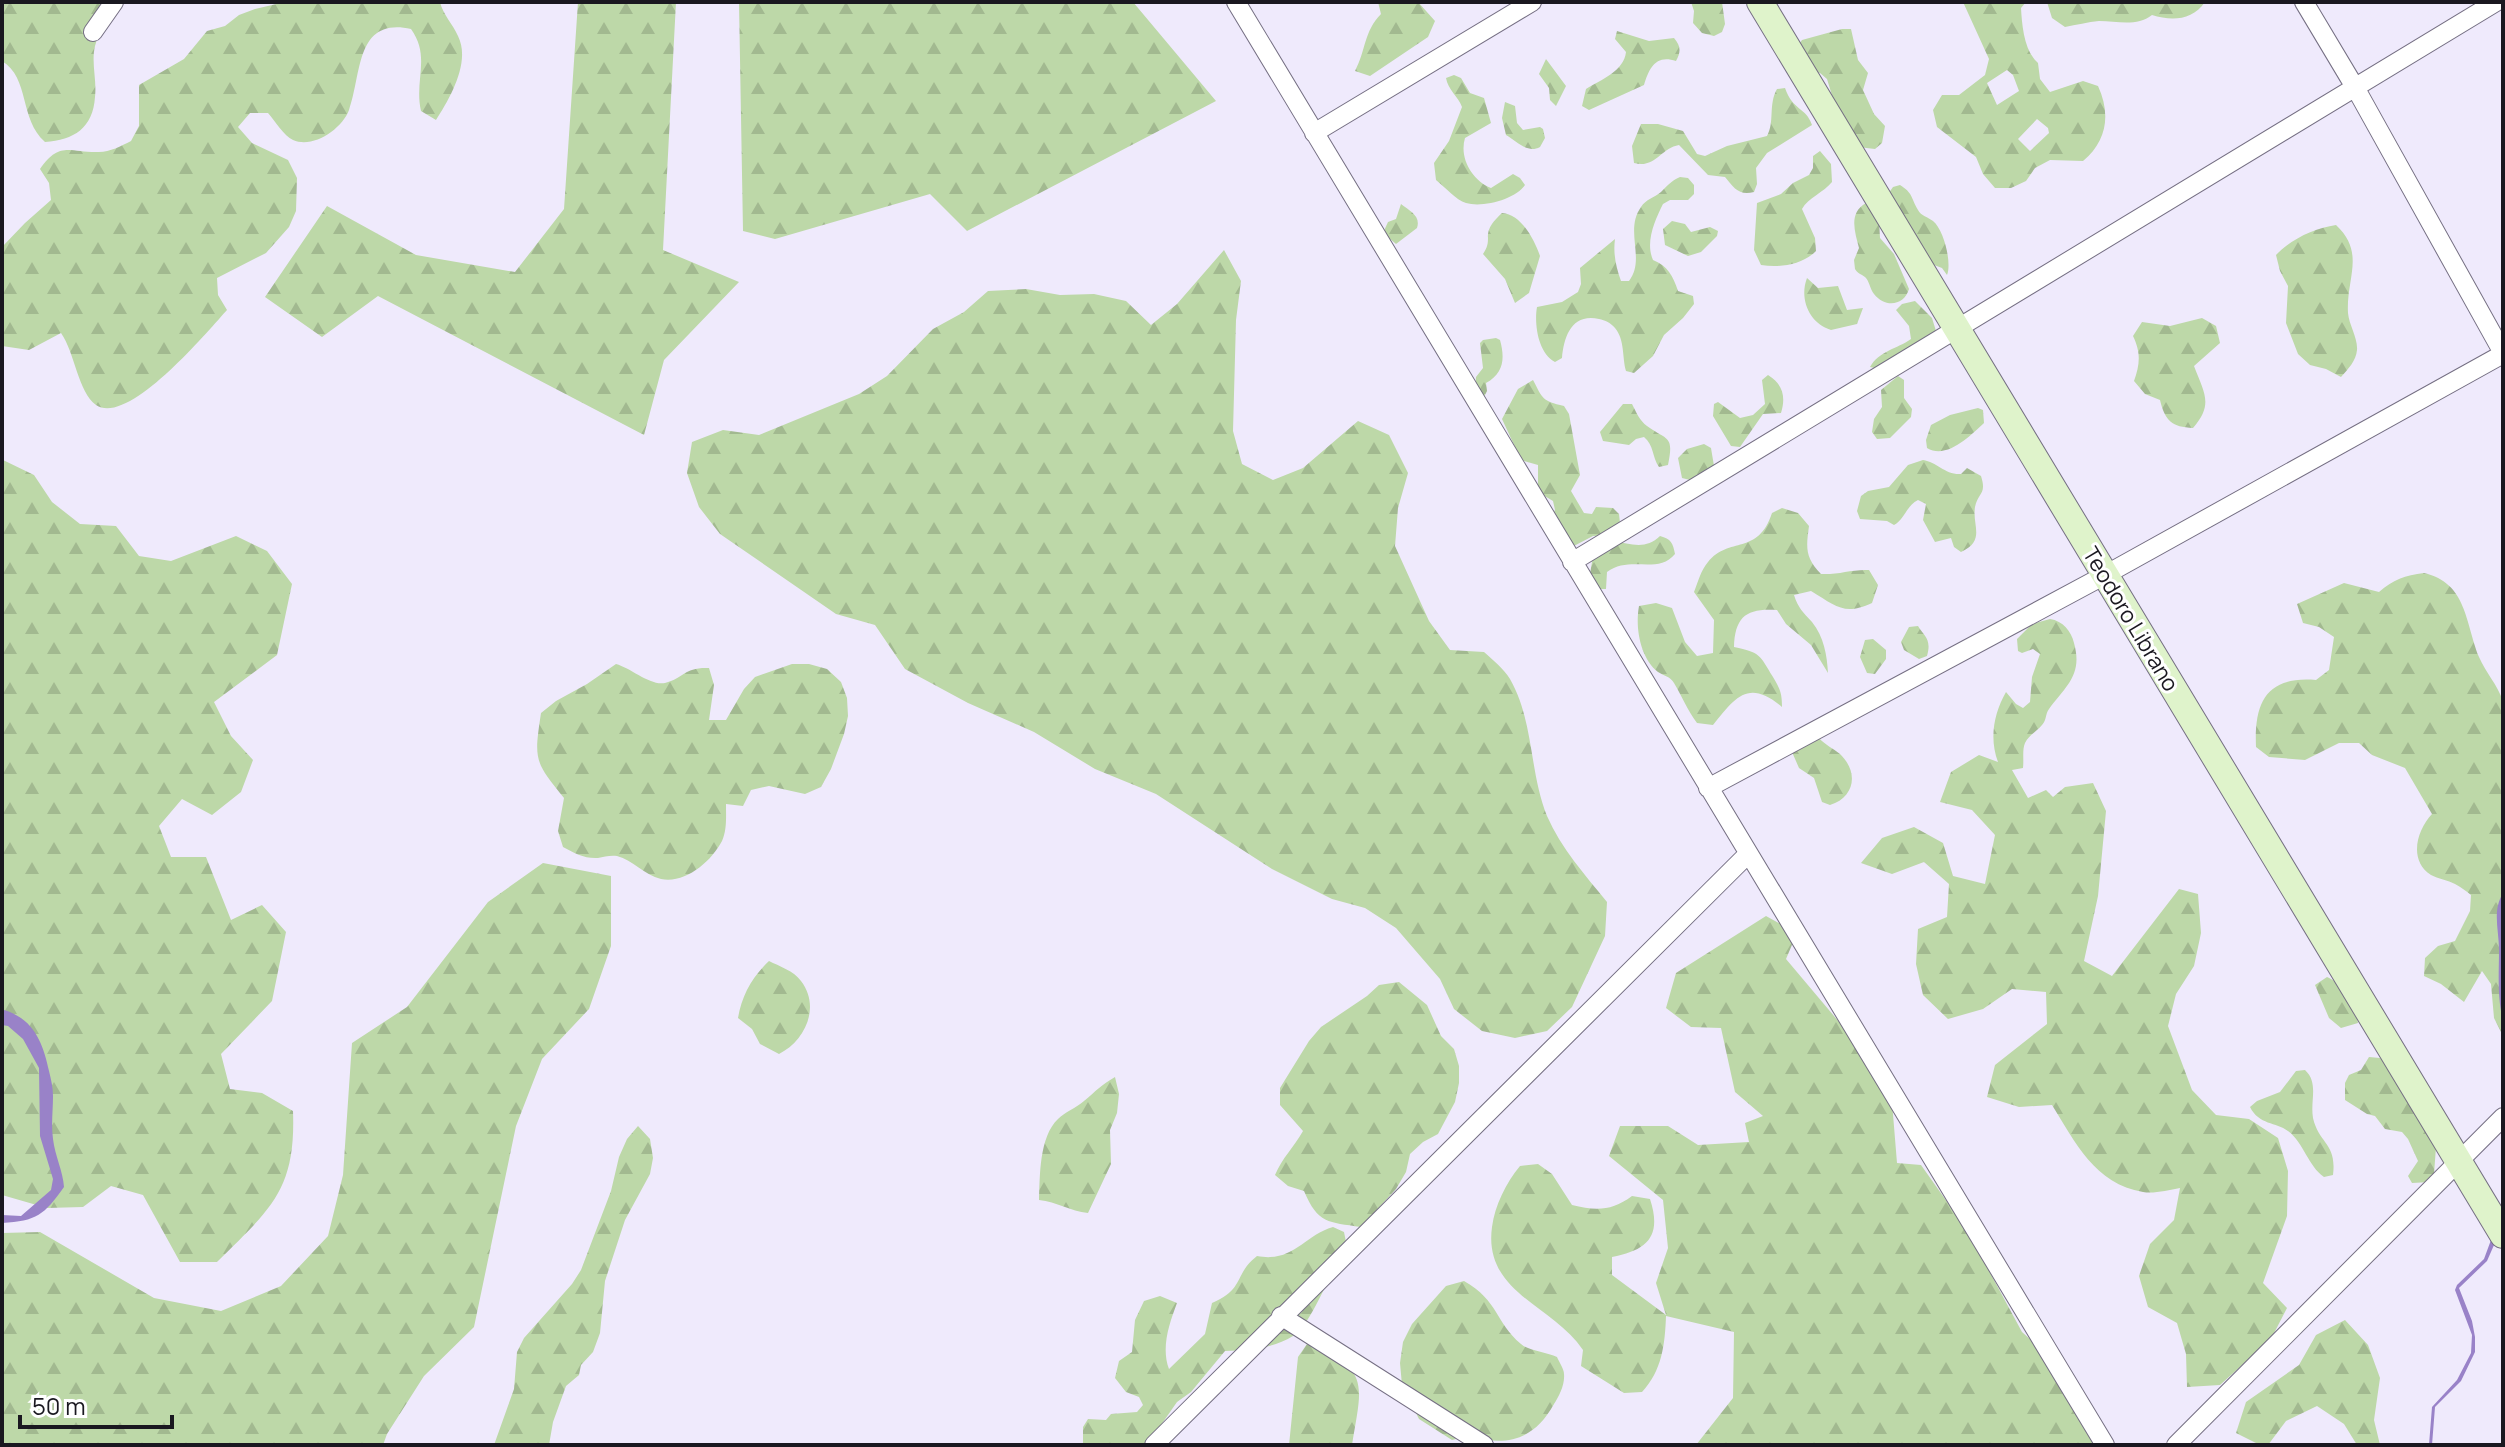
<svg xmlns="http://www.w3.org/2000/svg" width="2505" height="1447" font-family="Manrope,sans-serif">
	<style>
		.forest { fill: url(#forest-firs); fill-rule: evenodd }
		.water { fill: #9982c8 }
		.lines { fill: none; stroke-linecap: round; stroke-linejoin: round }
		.street-casing { stroke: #756f83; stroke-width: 20 }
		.secondary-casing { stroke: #756f83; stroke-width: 28 }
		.street { stroke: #fff; stroke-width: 18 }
		.secondary { stroke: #dff3cb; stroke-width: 26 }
		.labels { text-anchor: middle; stroke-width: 6; stroke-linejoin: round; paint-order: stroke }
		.street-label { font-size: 22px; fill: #1a1820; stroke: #fff }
	</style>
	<defs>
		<pattern id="forest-firs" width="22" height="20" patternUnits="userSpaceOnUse" patternTransform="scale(2)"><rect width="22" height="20" fill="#bdd8a8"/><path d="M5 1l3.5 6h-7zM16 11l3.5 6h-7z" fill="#a2b990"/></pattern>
	</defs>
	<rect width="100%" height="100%" fill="#efeafc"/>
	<path class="forest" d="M2 2H119C110 14 99 31 95 46 91 63 97 80 95 97 93 128 74 140 45 142 19 119 30 78 2 61Z
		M285 2H440C443 15 453 24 458 36 471 62 450 98 436 120L421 111C414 80 431 57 411 29 355 17 362 74 349 110 342 129 313 149 293 140 284 136 275 121 268 113H250L238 127 252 143 288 160 297 178 296 211 289 227 266 253 217 278 218 295 227 310C207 332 128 427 96 405 78 392 75 353 61 333L29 350 2 346V247L25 223 51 200 49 183 40 169C60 140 70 153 99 152 110 152 121 146 131 141L139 126V85L184 59 207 31 225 26 239 15 255 9Z
		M578 2H676L663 250 739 282 664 360 644 435 378 296 322 337 265 297 327 206 416 255 515 272 564 209Z
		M739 2H1133L1216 101 967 231 930 194 775 239 743 231Z
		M1378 2H1418L1435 21 1428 37 1370 76 1355 71C1366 50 1364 31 1381 14Z
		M1691 2H1722L1725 24 1722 32 1714 36 1702 33 1693 23 1694 11Z
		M1963 2H2026L2021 8C2022 25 2024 51 2038 63L2040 79 2050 92 2083 81 2098 86C2111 114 2107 141 2083 161L2050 160 2035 168 2026 181 2011 188H1995L1983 174 1976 157 1937 127 1933 110 1942 95H1959L1985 75 1989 59ZM2007 70 2013 75 2019 91 1997 105 1987 83ZM2037 119 2048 128 2049 133 2030 151 2018 139Z
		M2047 2H2205C2192 21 2171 21 2152 15 2137 27 2117 21 2099 21 2088 22 2076 25 2065 27L2052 18Z
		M1842 29H1851L1858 60 1868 73 1863 90 1874 114 1885 126 1882 143 1875 149 1858 147 1834 102 1827 79 1820 73 1804 70 1797 47 1802 40Z
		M1617 31 1649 41 1674 38C1681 46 1681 52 1676 61 1656 54 1649 68 1644 85L1589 110 1582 106 1586 89C1601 80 1624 71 1626 52L1615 39Z
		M1546 59 1566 86 1556 106 1550 100 1549 88 1539 74Z
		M1454 75 1461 78 1470 93 1484 98 1491 123 1465 138C1459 158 1472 180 1491 188L1513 174 1520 178 1525 185C1516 199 1483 208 1466 203 1456 200 1445 187 1436 180L1434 163 1449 141 1462 107C1458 96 1448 90 1446 78Z
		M1785 88C1793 111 1806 107 1812 125L1767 153 1756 168 1757 184 1754 192C1739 196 1734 188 1725 177L1708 175 1679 145C1661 148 1655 169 1634 163L1632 146 1641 124H1658L1683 131 1697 154 1705 156 1727 146 1767 136C1775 122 1768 105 1777 89Z
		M1505 102 1515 106 1517 123 1523 130 1540 127 1543 129 1545 138 1540 147C1527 154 1517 141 1506 135L1502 118Z
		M1820 151 1831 164 1832 182C1824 192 1808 198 1802 209L1815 238 1816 251C1802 265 1780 268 1761 265L1754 250 1757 203 1781 194 1793 183 1809 175 1813 168V156Z
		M1680 177 1688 178 1694 185V194L1688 200H1670L1663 204C1655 220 1645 242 1653 260 1668 266 1673 276 1678 291L1693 296 1694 304 1683 318 1664 335 1653 356 1634 373 1626 371C1622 357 1625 340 1615 328 1611 323 1605 320 1599 319 1572 313 1564 336 1562 358L1555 362C1538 353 1534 324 1537 307L1562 302 1578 292 1581 284 1580 268 1615 239C1613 254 1616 267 1621 281H1629C1646 259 1624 231 1641 207 1646 199 1654 198 1661 192 1668 185 1671 181 1680 177Z
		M1900 185C1913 193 1911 198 1918 210 1921 216 1928 217 1933 221 1944 230 1952 263 1947 275L1942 268 1926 262 1888 194 1893 187Z
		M1866 203 1879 220 1880 238 1894 254 1909 289C1904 306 1885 308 1874 294 1870 289 1869 280 1865 277 1861 274 1857 273 1855 269L1854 260 1859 248C1855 232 1848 213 1866 203Z
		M1401 204C1410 211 1421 216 1417 228L1396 244 1383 233 1388 222 1396 219Z
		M1502 213C1521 214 1534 239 1540 256L1529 293 1515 303 1505 279 1483 254C1495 237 1478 235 1502 213Z
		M1672 221 1685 224 1691 232 1710 227 1718 231 1717 236 1701 252 1688 256 1665 245 1663 229Z
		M2336 225C2366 253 2346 278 2348 313 2349 325 2358 338 2357 350 2356 361 2348 369 2341 377L2326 369 2310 365 2298 354 2286 323 2288 286 2280 271 2276 255C2291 239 2315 228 2336 225Z
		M1224 250 1241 281 1236 320 1233 431 1242 464 1273 480 1303 468 1358 421 1389 435 1408 473 1398 508 1395 546 1429 621 1450 650 1484 652C1493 660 1504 669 1510 679 1534 721 1529 771 1547 816 1561 848 1585 875 1607 902L1605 936 1572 1007 1547 1031 1515 1038 1482 1031 1454 1009 1440 979 1396 928 1365 908 1332 899 1272 869 1156 794 1095 769 1034 732 968 703 905 669 875 625 836 614 720 534 699 507 687 473 692 442 723 430 759 435 859 394 887 376 933 329 964 312 988 291 1026 289 1060 295 1094 294 1126 301 1151 325 1177 304Z
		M1807 278 1818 288 1838 286 1847 310 1863 308 1857 324 1831 330C1809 323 1799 299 1807 278Z
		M1915 301 1932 318 1936 331 1879 369 1870 367C1879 351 1897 349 1911 339L1909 326 1896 310 1902 304Z
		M2202 318 2216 326 2220 343 2194 366C2204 393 2214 404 2193 428 2172 427 2165 421 2160 400L2145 394 2134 381C2140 364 2141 353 2133 336L2142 322 2170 326Z
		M1496 338 1500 340C1505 358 1504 373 1486 383L1487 391 1483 399 1475 391 1476 377 1483 368 1480 343 1483 340Z
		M1768 375C1783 384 1786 397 1781 413L1763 414 1740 447 1731 446 1713 416 1714 404 1718 402 1740 418 1753 415 1765 404 1762 380Z
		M1898 376 1904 380V398L1912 409 1911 417 1890 438 1877 439 1872 432 1874 419 1882 407 1881 390Z
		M1533 380C1543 399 1542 401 1564 406L1569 414 1580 475 1571 491 1584 513 1592 514 1596 507 1613 508 1619 514 1620 523 1612 535 1593 536 1570 548 1550 518 1555 510 1553 501 1538 492V465L1521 460 1502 419 1518 389Z
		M1623 404H1632C1636 412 1640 421 1647 426 1668 441 1674 435 1668 465L1659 467C1652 457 1654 445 1644 437L1636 439 1629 445 1603 441 1600 432Z
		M1978 408 1983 410 1984 423C1971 435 1947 460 1927 448L1926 440 1931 425 1950 415Z
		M1704 444 1711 448 1714 466 1690 480 1682 478 1678 458 1687 449Z
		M3 460 34 475 52 502 80 524 116 526 139 556 171 561 236 536 267 551 292 584 277 655 214 702 231 736 253 760 241 792 212 815 182 799 159 826 171 857H206L231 920 262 905 286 932 272 1001 221 1054 230 1089 262 1093 293 1111C296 1191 270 1209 217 1262H180L143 1195 111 1186 83 1207 47 1208 2 1195Z
		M1923 460C1937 462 1945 475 1961 474L1967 468 1981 476C1987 495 1978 492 1975 507 1972 526 1986 540 1961 552L1954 547 1951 538 1935 542 1923 520 1926 504 1918 500C1906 506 1905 519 1894 525L1887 521 1860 519 1857 511 1861 496 1868 491 1889 487 1908 465Z
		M1782 508 1798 513 1809 526C1806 548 1805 557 1821 574 1838 575 1852 569 1869 570L1878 585 1872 603C1844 616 1836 606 1811 591L1794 595C1798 608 1803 612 1812 622 1824 637 1827 655 1828 673L1811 645 1786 624 1777 610C1747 608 1735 616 1734 647 1761 653 1759 654 1773 677 1780 689 1782 693 1782 707 1748 678 1735 698 1713 725L1697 723C1687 710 1682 696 1674 683 1670 676 1664 676 1658 672 1640 658 1635 627 1639 606L1656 603 1672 608 1685 642 1697 656 1713 653 1714 620 1694 592C1698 582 1701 570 1708 562 1729 536 1758 556 1772 513Z
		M1660 536C1671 539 1673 543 1675 554 1658 575 1630 555 1607 572L1606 589H1597L1590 574 1593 556 1613 541C1631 544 1646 550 1660 536Z
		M2424 573C2467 583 2465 622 2479 657 2486 673 2497 684 2503 701V1036L2494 1018 2491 984 2482 971 2464 1002 2441 984 2424 976 2425 958 2438 946 2455 941 2470 911 2471 895C2466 891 2461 887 2455 884 2448 880 2438 879 2431 875 2408 860 2417 830 2432 814L2405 768 2372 755 2359 743H2339L2305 760 2269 757 2256 747C2254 701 2267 676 2316 680L2329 670 2334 637 2319 627 2303 623 2297 604 2344 583 2379 592C2393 580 2405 575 2424 573Z
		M2050 619C2063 621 2071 631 2074 643 2083 675 2066 686 2049 709 2045 714 2047 720 2042 725 2036 732 2029 735 2025 743 2022 750 2024 759 2023 768L2012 770 2028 798 2046 790 2053 797 2065 787 2093 783 2106 811 2098 896 2084 961 2112 976 2179 889 2198 894 2201 933 2194 966 2176 994 2168 1026 2192 1090 2216 1115 2249 1119 2278 1138 2288 1171 2287 1216 2263 1283 2287 1308 2271 1339 2220 1385 2187 1387 2186 1354 2177 1323 2148 1307 2139 1276 2150 1244 2174 1220 2180 1188C2168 1190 2154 1194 2143 1192 2095 1184 2075 1142 2052 1105L2019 1107 1987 1097 1995 1065 2047 1024 2046 992 2012 989 1983 1009 1948 1019 1923 995 1916 964 1918 929 1947 917 1949 884 1924 862 1892 874 1861 863 1882 838 1914 827 1943 843 1953 876 1985 884 1995 835 1972 810 1940 802 1951 772 1979 755 1998 762C1989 738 1994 713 2006 692L2016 704 2023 708 2030 702 2032 677 2040 654 2033 649 2022 653 2018 651 2017 639 2032 624Z
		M1918 626C1924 636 1932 639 1927 656L1919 659 1904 650 1901 642 1909 627Z
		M1873 639 1886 650V659L1875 674 1867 673 1860 657 1865 640Z
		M616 664C631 668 650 686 665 683 684 678 684 667 709 668L714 685 709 720H726L744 689 755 677 792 664H809L827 669 841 682 847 698 848 716 844 734 831 769 821 787 805 794 769 786 751 790 743 806 726 804C726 817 727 830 722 841 711 862 685 884 661 879 644 875 633 860 617 856 610 855 604 857 598 858 585 859 574 853 563 847L558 831 564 798C534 761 534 760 541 713L556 701 587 684Z
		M1819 738C1825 745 1833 748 1840 754 1859 772 1855 797 1830 805L1822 802 1814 778 1799 768 1792 752Z
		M543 863 611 876V946L589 1009 542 1059 516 1126 474 1327 424 1376 387 1434 383 1445H2V1233L40 1232 154 1298 221 1311 281 1286 328 1236 343 1175 352 1043 407 1007 488 902Z
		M1766 916 1797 933 1786 959 1850 1035 1892 1102 1897 1163 1921 1165 1967 1230 2022 1332 2049 1356 2106 1445H1696L1733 1398 1734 1332 1666 1316C1665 1344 1662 1371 1642 1392L1624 1393 1581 1366 1583 1350C1553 1305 1483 1293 1492 1227 1495 1205 1506 1183 1520 1166L1538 1164 1552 1174 1572 1205C1596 1211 1612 1211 1632 1196L1650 1199C1662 1236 1648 1250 1612 1257V1275L1666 1315 1656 1283 1668 1248 1663 1200 1609 1156 1620 1126H1668L1698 1145 1749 1142 1745 1123 1763 1116 1735 1092 1721 1028 1691 1027 1666 1008 1676 973Z
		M769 961C779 966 794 971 801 981 821 1007 805 1041 779 1054L760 1044 752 1029 738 1018C742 995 752 977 769 961Z
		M2327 977C2340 981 2357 1009 2358 1023L2341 1028 2329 1018 2315 985Z
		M1399 982 1427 1005 1441 1036 1454 1049 1459 1066V1083L1455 1102 1438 1134 1423 1142 1410 1154 1406 1172 1396 1189 1361 1227C1328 1222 1318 1224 1304 1191L1288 1186 1275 1175C1282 1158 1294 1147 1303 1131L1280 1105V1088L1309 1041 1321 1027 1367 996 1379 985Z
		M2369 1057 2380 1058 2394 1069 2436 1147 2434 1174 2430 1182 2412 1183 2408 1176 2418 1161 2408 1139 2402 1132 2385 1129 2375 1116 2367 1114 2345 1100V1083L2349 1075 2361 1070Z
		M2305 1070C2319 1083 2310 1100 2313 1118 2319 1144 2337 1143 2333 1175L2324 1177C2308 1166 2304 1143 2288 1131 2276 1122 2259 1125 2250 1107L2257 1101 2280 1092 2296 1071Z
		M1115 1077 1119 1094 1117 1113 1110 1130 1111 1164 1088 1213C1070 1211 1057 1202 1039 1200 1040 1176 1039 1137 1058 1119 1065 1112 1076 1108 1084 1101 1096 1091 1101 1085 1115 1077Z
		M638 1126 650 1139 653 1158 650 1174 625 1220 605 1281 600 1333 593 1352 581 1365 579 1375 566 1386 553 1422 549 1445H494L514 1389 517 1352 524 1338 572 1284 581 1270 611 1191 619 1157 627 1139Z
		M1333 1227 1344 1232 1346 1242C1335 1263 1311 1326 1293 1336 1272 1349 1249 1350 1225 1351L1191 1392 1177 1402 1147 1445 1083 1444V1427L1088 1419 1106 1420 1111 1414 1137 1412 1143 1405 1139 1397 1126 1392 1115 1378 1119 1361 1132 1352 1135 1320 1144 1301 1160 1296 1177 1303C1169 1324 1161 1348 1169 1369L1205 1334 1212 1303C1246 1288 1233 1275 1257 1256 1293 1263 1303 1236 1333 1227Z
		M1464 1281C1499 1301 1495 1322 1521 1344 1527 1350 1547 1352 1557 1357 1559 1362 1564 1369 1564 1374 1565 1385 1559 1396 1554 1404 1534 1440 1507 1447 1468 1436L1452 1440 1419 1419 1402 1385 1400 1363 1403 1342 1412 1324 1446 1286Z
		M2345 1320 2368 1345 2380 1378 2374 1420 2380 1445H2357L2344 1424 2317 1406 2286 1421 2268 1445H2260L2236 1433 2246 1402 2299 1365 2316 1335Z
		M1307 1344C1371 1370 1362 1383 1352 1445H1289L1298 1357Z"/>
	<path class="water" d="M2503 893V1021C2497 995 2499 976 2499 950 2499 930 2492 911 2503 893Z
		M4 1010C34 1019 43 1043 49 1071 51 1079 53 1088 53 1096 53 1111 51 1124 53 1139 55 1156 63 1171 64 1187 44 1215 37 1221 2 1223V1215L21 1216 51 1190 53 1179 40 1136 39 1068 23 1039 8 1026 2 1025V1011Z
		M2491 1240 2494 1245 2487 1261 2459 1288 2472 1321 2475 1337V1352L2461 1381 2435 1407 2432 1445H2429L2432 1407 2457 1380 2471 1353 2472 1335 2455 1290 2457 1285 2484 1259Z"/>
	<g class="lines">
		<defs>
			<path id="street" d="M1236 2 2105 1445
				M2304 2 2356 89 2503 353
				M93 32 114 2
				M1314 133 1532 2
				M1572 562 2496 2
				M1708 788 2105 575 2503 354
				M1281 1316 1484 1445
				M1154 1445 1748 854
				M2176 1445 2503 1117"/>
			<path id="secondary" d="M1760 2 2503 1235"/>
		</defs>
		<use href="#street" class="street-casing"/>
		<use href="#secondary" class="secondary-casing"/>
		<use href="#street" class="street"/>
		<use href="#secondary" class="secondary"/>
	</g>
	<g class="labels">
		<g class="street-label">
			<text transform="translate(2131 619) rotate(59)" y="8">Teodoro Librano</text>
		</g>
	</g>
	<rect width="2505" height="1447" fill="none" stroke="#1a1820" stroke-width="8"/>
	<path d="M20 1415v12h152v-12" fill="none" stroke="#1a1820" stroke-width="4"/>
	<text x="32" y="1415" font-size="24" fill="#1a1820" stroke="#ffffff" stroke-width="6" paint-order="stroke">50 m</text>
</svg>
